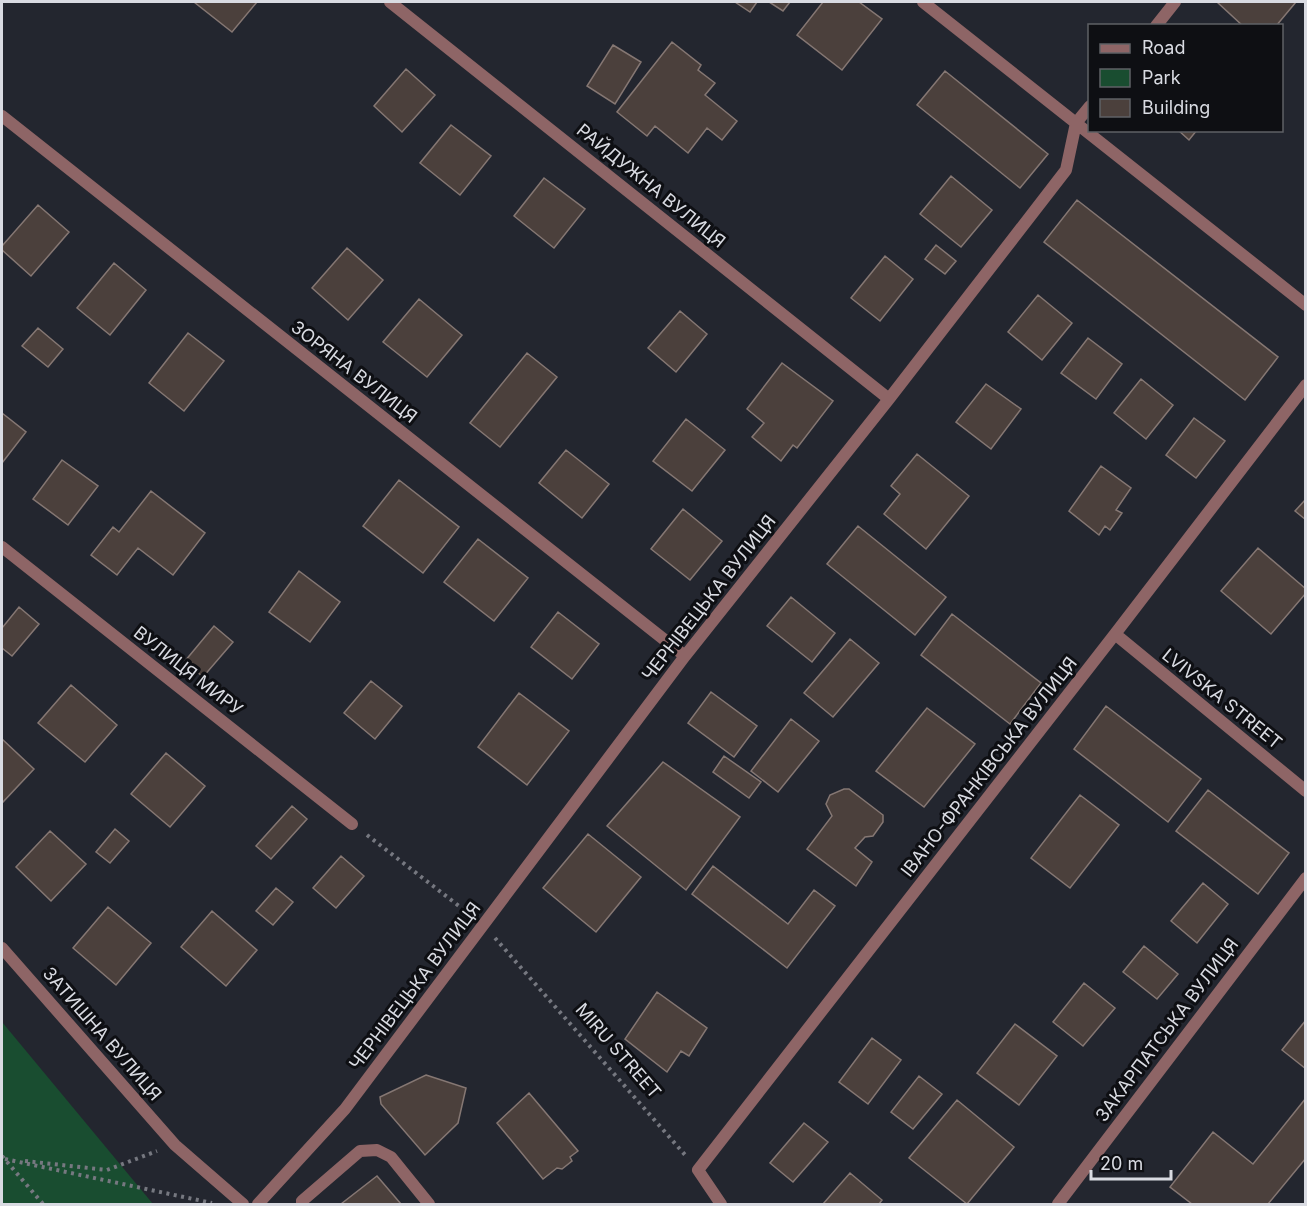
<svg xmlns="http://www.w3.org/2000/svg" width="1307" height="1206" font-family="Inter,sans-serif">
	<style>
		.green { fill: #194d30 }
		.building { fill: #4b403c; stroke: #857773; stroke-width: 1.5 }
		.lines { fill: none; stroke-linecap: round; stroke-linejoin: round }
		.path { stroke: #767880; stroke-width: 4; stroke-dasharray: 3 4.5; stroke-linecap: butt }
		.lane { stroke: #8e6566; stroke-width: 12 }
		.street { stroke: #8e6566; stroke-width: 12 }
		.labels { text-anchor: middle; stroke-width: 6; stroke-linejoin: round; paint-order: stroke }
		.street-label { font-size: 18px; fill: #d9dbe2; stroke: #0e0f13 }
	</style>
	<rect width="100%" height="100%" fill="#23262f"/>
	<path class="green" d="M2 1022 153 1204H2Z"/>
	<path class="building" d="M194 2H257L232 32Z
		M735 2H757L750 12Z
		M769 2H790L783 11Z
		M823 2H859L882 19 842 70 797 35Z
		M1217 2H1296L1276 26H1243Z
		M672 42 701 65 698 70 715 83 705 95 737 121 722 140 707 128 688 153 655 126 647 136 617 112Z
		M613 45 641 62 615 104 587 86Z
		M406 69 435 95 402 132 374 106Z
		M945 71 1048 154 1020 188 917 105Z
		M451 125 491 156 460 195 420 163Z
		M1178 130H1197L1189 140Z
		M951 176 992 210 961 247 920 214Z
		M544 178 585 209 554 248 514 216Z
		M1077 200 1278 357 1245 400 1044 242Z
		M38 205 69 232 31 276 2 250V246Z
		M936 245 956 261 945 274 925 259Z
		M347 248 383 280 348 320 312 288Z
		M885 256 913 279 880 321 851 298Z
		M114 263 146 290 110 335 77 308Z
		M1038 295 1072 323 1042 360 1008 332Z
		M419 299 462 335 427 377 383 342Z
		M680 311 707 334 676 372 648 348Z
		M38 328 63 349 48 367 22 346Z
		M188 333 224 361 184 411 149 383Z
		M1088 338 1122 364 1096 399 1061 373Z
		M527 353 557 377 500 447 470 423Z
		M782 363 833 401 797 448 793 445 781 461 752 437 764 423 747 409Z
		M1141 379 1173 405 1146 439 1114 413Z
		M986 384 1021 409 991 449 956 422Z
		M2 413 26 432 2 463Z
		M1194 418 1225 441 1196 478 1166 455Z
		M686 419 725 450 692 491 653 461Z
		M566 450 609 484 582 518 539 483Z
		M917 454 969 496 926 549 884 514 900 494 891 486Z
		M62 460 98 486 68 525 33 499Z
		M1101 466 1131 488 1116 510 1122 513 1110 530 1105 526 1099 535 1069 511Z
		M399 480 459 527 423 573 363 526Z
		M151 491 205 533 173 575 138 548 117 575 91 555 113 527 119 532Z
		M1306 499V520L1295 511Z
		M683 509 722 541 690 580 651 549Z
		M858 526 946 597 915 635 827 564Z
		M478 539 528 578 494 621 444 582Z
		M1258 548 1306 589V593L1271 634 1221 591Z
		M299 571 340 602 310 642 269 612Z
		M791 597 835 633 812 662 767 626Z
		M19 607 39 624 12 656 2 648V628Z
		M558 612 599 644 572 679 531 647Z
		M952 614 1041 683 1010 724 921 655Z
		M214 626 233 642 203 677 185 661Z
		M850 639 879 663 833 717 804 693Z
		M371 681 402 706 375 739 344 713Z
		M71 685 117 725 85 762 38 723Z
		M711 692 757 726 734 757 688 723Z
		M519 693 569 731 527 785 478 747Z
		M1106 706 1201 779 1168 822 1074 749Z
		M927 708 975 744 924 807 876 771Z
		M791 719 819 741 778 792 751 771Z
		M2 739 34 769 2 803Z
		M166 753 205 786 170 827 131 794Z
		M724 756 761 782 749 798 713 772Z
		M663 762 740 817 686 890 607 826Z
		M844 789H849L883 815V822L873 836 865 837 855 848 872 862 856 886 807 849 832 816 826 804 830 795Z
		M1208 790 1289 853 1258 894 1176 831Z
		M1080 795 1119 825 1070 888 1031 858Z
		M292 806 307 819 271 859 256 846Z
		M115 829 129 841 110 863 96 852Z
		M50 831 86 864 51 901 16 867Z
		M588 834 641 877 596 932 543 888Z
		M341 856 364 876 336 908 313 888Z
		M713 866 788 924 814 890 835 906 787 968 692 894Z
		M1203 883 1228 904 1197 943 1171 921Z
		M276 888 293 902 273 925 256 911Z
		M108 907 151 943 116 985 73 948Z
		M212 911 257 950 226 986 181 947Z
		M1144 946 1178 974 1157 999 1123 972Z
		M1084 983 1115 1008 1083 1046 1053 1022Z
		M657 992 707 1028 689 1056 681 1051 667 1072 625 1039Z
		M1306 1020V1069L1282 1050Z
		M1015 1024 1057 1056 1019 1105 977 1073Z
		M872 1038 901 1060 868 1104 839 1082Z
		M426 1075 466 1088 458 1123 425 1155 381 1104 380 1097Z
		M919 1076 942 1094 913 1129 891 1112Z
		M529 1093 578 1151 570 1157 572 1161 562 1169 557 1168 543 1179 497 1123Z
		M1306 1098V1158L1268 1204H1192L1170 1187 1213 1132 1253 1164Z
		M957 1100 1014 1147 967 1204 909 1158Z
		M804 1123 828 1142 793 1182 770 1163Z
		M850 1173 882 1200 879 1204H823Z
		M377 1176 401 1204H341Z"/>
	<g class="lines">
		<path class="path" d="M367 835 468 913
			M495 938 686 1156
			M2 1156 43 1204
			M5 1159 212 1203
			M25 1161 107 1170 157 1151"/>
		<path class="lane" d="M302 1204V1201L360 1151 377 1150 391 1157 429 1204"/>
		<path class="street" d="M390 2 889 399
			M923 2 1306 305
			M1156 26 1175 2
			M2 116 685 656
			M2 547 352 824
			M1115 634 1306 791
			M2 948 175 1145 243 1204
			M258 1204 345 1109 685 656 889 399 1066 170 1076 123 1090 106
			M721 1204 698 1170 1115 634 1306 385
			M1058 1204 1306 878"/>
	</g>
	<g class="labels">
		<g class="street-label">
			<text transform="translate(651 186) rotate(39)" y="6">РАЙДУЖНА ВУЛИЦЯ</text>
			<text transform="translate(354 372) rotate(38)" y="6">ЗОРЯНА ВУЛИЦЯ</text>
			<text transform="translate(709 598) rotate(-52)" y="6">ЧЕРНІВЕЦЬКА ВУЛИЦЯ</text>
			<text transform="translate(188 671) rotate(38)" y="6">ВУЛИЦЯ МИРУ</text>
			<text transform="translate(1222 699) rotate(39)" y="6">LVIVSKA STREET</text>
			<text transform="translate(989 767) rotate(-52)" y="6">ІВАНО-ФРАНКІВСЬКА ВУЛИЦЯ</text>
			<text transform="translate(415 986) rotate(-53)" y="6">ЧЕРНІВЕЦЬКА ВУЛИЦЯ</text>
			<text transform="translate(1167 1030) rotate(-53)" y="6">ЗАКАРПАТСЬКА ВУЛИЦЯ</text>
			<text transform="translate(102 1034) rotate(49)" y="6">ЗАТИШНА ВУЛИЦЯ</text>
			<text transform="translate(618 1051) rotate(49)" y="6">MIRU STREET</text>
		</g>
	</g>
	<rect width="1307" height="1206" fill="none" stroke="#d9dbe2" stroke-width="6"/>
	<rect x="1088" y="24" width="195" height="108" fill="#0e0f13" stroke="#5f6166" stroke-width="1.5"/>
	<rect x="1100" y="44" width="30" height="9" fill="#8e6566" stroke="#5f6166" stroke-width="1.5"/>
	<text x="1142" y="54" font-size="18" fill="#d9dbe2">Road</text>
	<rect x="1100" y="69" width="30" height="18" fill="#194d30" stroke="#5f6166" stroke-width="1.5"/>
	<text x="1142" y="84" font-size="18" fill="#d9dbe2">Park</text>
	<rect x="1100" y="99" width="30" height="18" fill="#4b403c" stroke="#5f6166" stroke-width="1.5"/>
	<text x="1142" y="114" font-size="18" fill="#d9dbe2">Building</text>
	<path d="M1091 1170v9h80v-9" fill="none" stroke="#d9dbe2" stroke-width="3"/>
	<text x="1100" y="1170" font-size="18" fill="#d9dbe2" stroke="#0e0f13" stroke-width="4.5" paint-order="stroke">20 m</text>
</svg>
